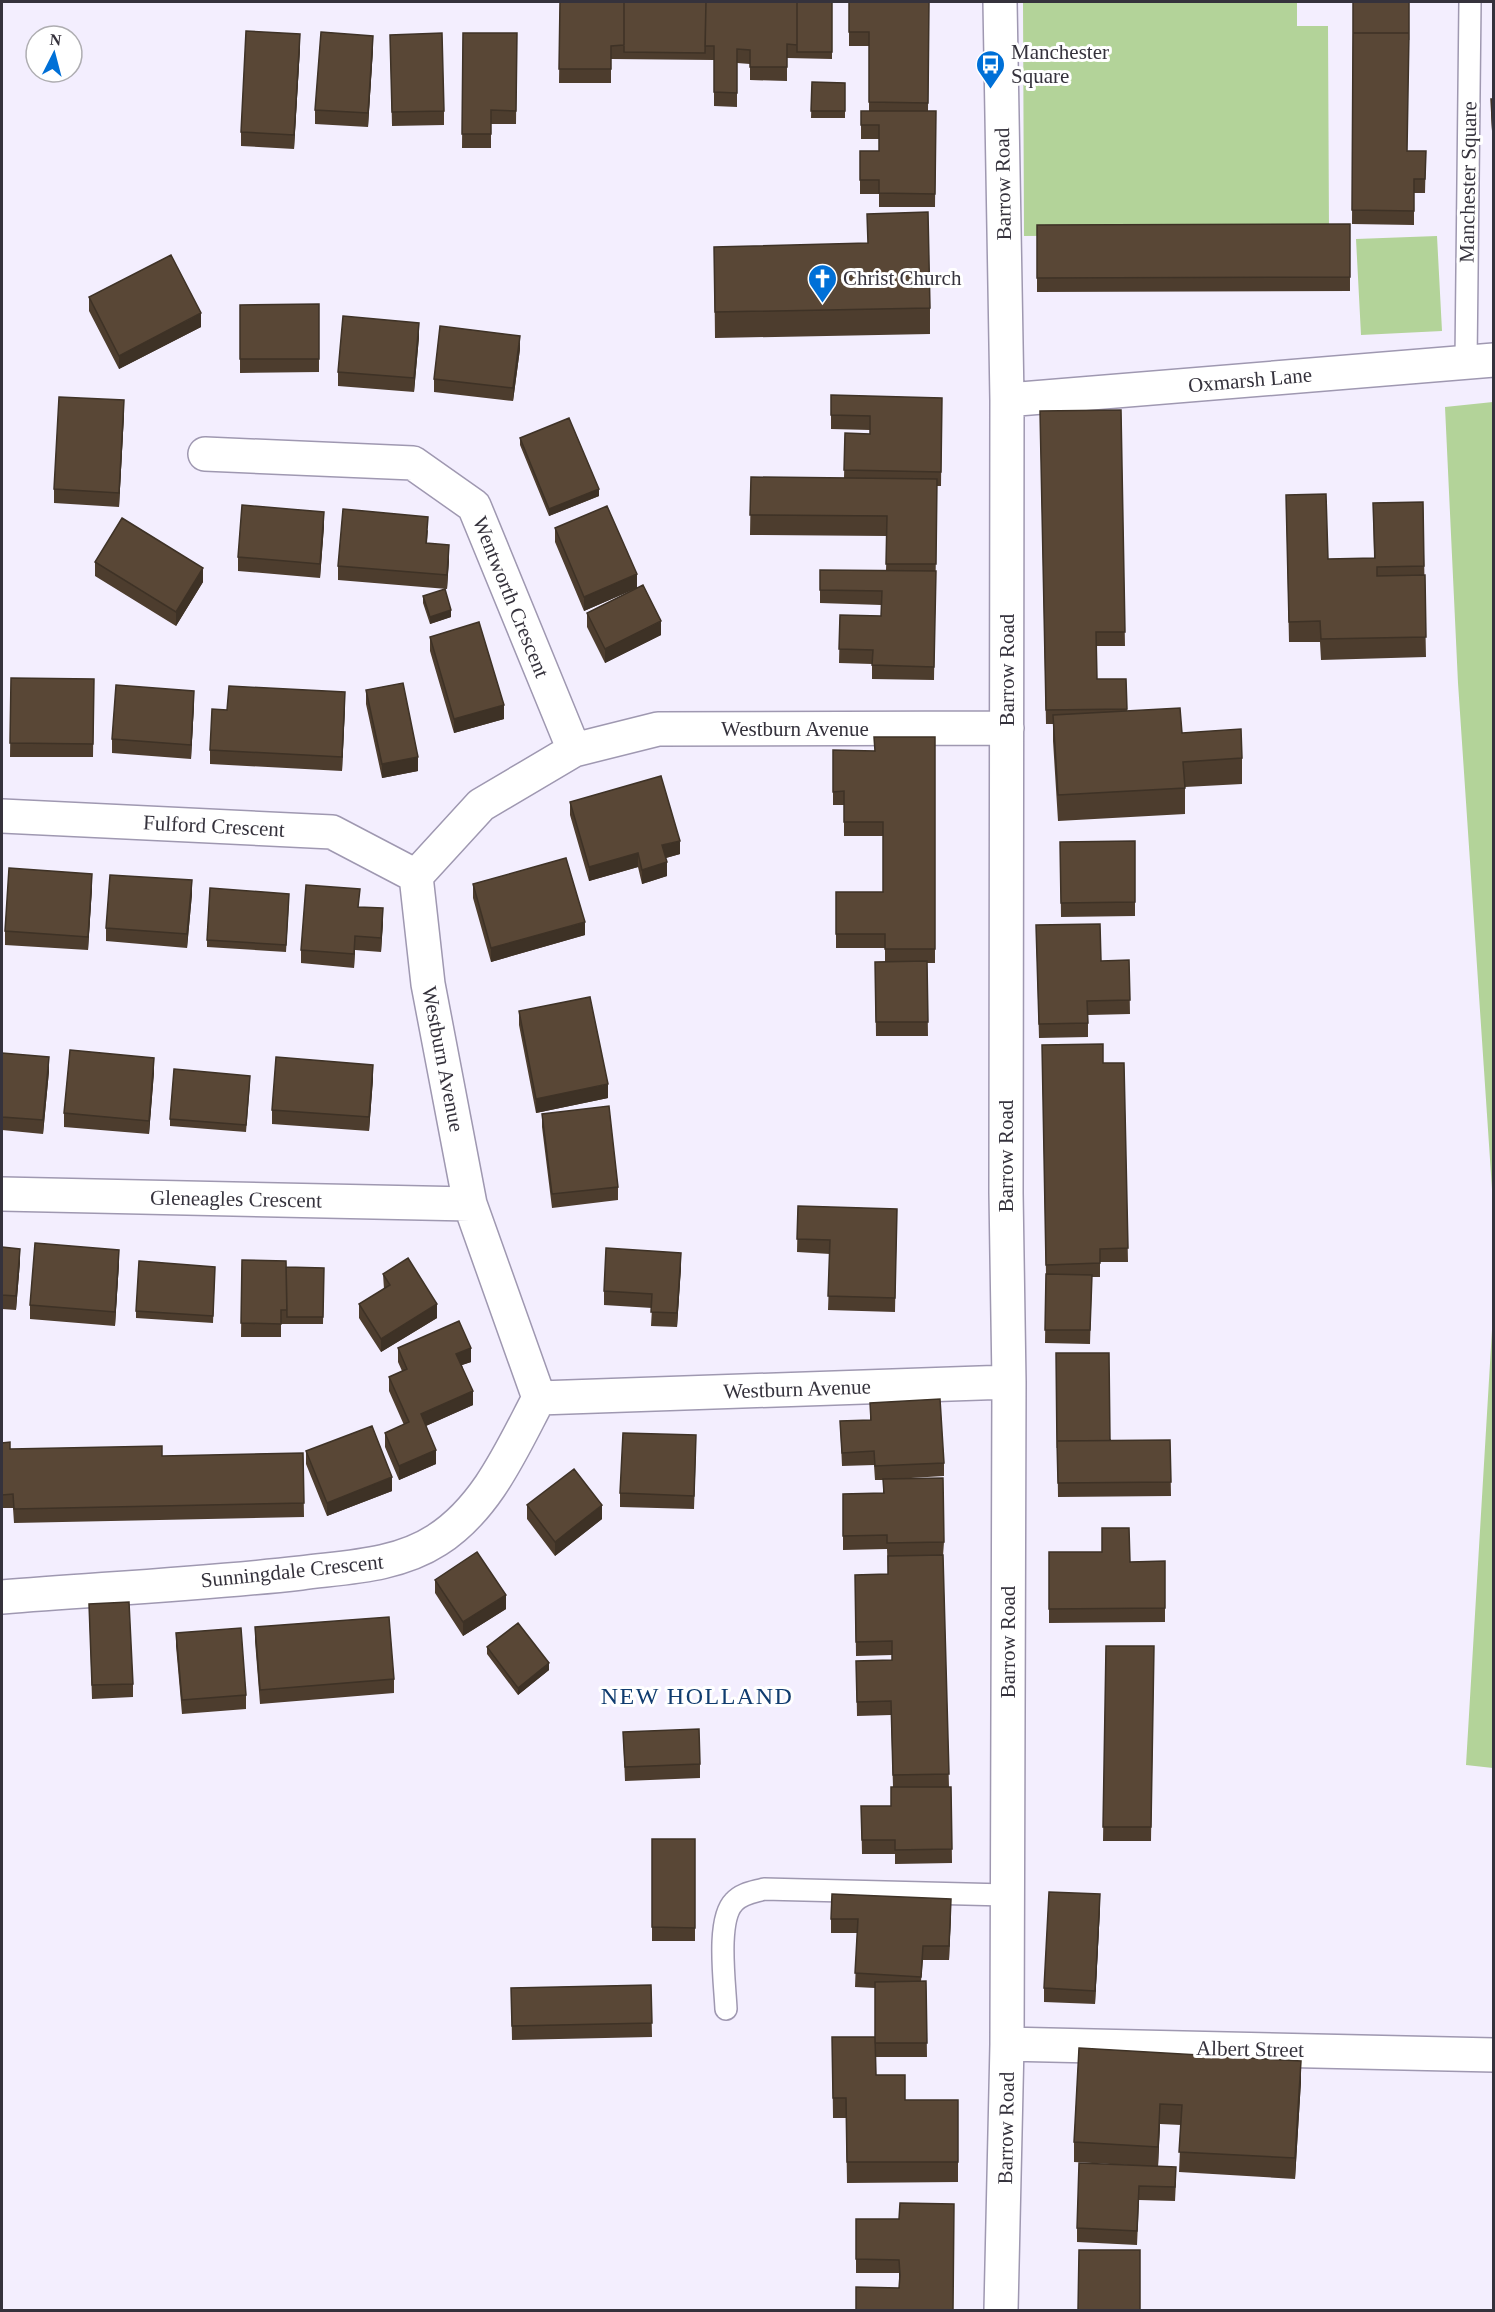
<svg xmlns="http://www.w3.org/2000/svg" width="1495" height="2312" font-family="'Times New Roman',serif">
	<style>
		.green { fill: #b3d399 }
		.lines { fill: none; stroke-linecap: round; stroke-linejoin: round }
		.service-casing { stroke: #9f98b1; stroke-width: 24 }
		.minor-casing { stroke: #9f98b1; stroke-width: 36 }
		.service { stroke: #fff; stroke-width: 21 }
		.minor { stroke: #fff; stroke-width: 33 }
		.wall { fill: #4d3d2e }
		.shaded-wall { fill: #3e3226 }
		.building { fill: #594736; stroke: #3e3226; stroke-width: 1.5 }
		.labels { text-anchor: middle; stroke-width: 6; stroke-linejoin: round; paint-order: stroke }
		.poi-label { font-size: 21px; fill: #35323c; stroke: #fff; text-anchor: start }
		.street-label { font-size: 21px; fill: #35323c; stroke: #fff }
		.quarter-label { font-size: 24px; letter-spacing: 1.5px; fill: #103c6f; stroke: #fff }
	</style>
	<rect width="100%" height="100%" fill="#f3eefe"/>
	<path class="green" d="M1023 2H1297V26H1328L1329 234 1024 236Z
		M1437 236 1442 331 1361 335 1356 239Z
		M1493 402H1494L1493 1204 1458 683 1445 407Z
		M1493 1313 1494 1768H1493L1466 1765Z"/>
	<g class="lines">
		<defs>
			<path id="service" d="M1466 362 1470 2
				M726 2009C725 1984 716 1920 734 1902 742 1893 754 1892 764 1889L1006 1895"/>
			<path id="minor" d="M1000 2 1007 400 1006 1193 1009 1382 1007 2044 1001 2310
				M1007 400 1494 360
				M205 454 413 463 474 506 574 750
				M2 816 332 832 416 876
				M2 1194 470 1204
				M539 1398 470 1204 428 984 416 876 481 805 574 750 658 729 1007 728
				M539 1398 1009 1382
				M2 1597C101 1589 202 1584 301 1573 347 1567 397 1566 437 1540 487 1508 512 1449 539 1398
				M1007 2044 1494 2055"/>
		</defs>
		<use href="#service" class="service-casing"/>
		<use href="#minor" class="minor-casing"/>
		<use href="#service" class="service"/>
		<use href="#minor" class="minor"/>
	</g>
	<path class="wall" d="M560 2H832V59L787 58V81L750 80V64L737 63V107L714 106V60L611 59V83H559Z
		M849 2H929L928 111H936L935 207H879V194H860V151H879V139H861V125L869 111V46H849Z
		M1353 2 1407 151H1426L1425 193H1414V225L1352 224Z
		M463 33H517L516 124H491V148H462Z
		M390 35 444 111V125L392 126Z
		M300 48 294 149 241 146V132Z
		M373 49 368 127 315 124V110Z
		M812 82 845 83V118H811Z
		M1491 99H1494V167L1491 113Z
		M1350 224V291L1037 292V225Z
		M714 247 930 308V334L715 338Z
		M89 297 201 327 119 369 89 311Z
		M319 304V372L240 373V305Z
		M419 337 414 392 338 386V372Z
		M520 349 513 401 434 392V379Z
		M831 395 942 398 941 486H937L934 680 872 679V664L839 663 840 615 881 616V605L820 603V570H886L887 536 750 535 751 477 844 478 845 433 870 434V430L831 429Z
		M1121 410 1125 646H1096L1097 679H1126L1127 711 1242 758V784L1185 787V814L1058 821 1053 741V724H1046L1040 411Z
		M124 414 119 507 54 503V489Z
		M520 438 599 496 549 516 520 445Z
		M1286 495 1328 559 1374 558 1373 503 1423 502 1426 657 1321 660 1320 642H1289Z
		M324 526 320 578 238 571V557Z
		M555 528 637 588 584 611 555 542Z
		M428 530 427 543 449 559 447 589 338 580V566Z
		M95 562 203 582 176 626 95 576Z
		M423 596 451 617 430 624 423 603Z
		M587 613 661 635 605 663 587 627Z
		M430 637 504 719 454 733 430 651Z
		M11 678 94 679 93 757H10Z
		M366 690 418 771 382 778 366 704Z
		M194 704 191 759 112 753V739Z
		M345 706 342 771 210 764V750L227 710Z
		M935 737V963H927L928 1036H876L875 962H885V948H836V892H883V836H844V805H833V792L874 751Z
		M570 802 680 854 666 858 667 876 642 884 638 867 589 881 570 815Z
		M1135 841V916L1061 917 1060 842Z
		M473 884 585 935 491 962 473 898Z
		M92 888 88 950 5 945V931Z
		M192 894 187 948 106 941V928Z
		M289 901 286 952 207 947V940Z
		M360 907 383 922 381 952 355 950 354 968 301 963V950Z
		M1036 925 1101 961 1129 960 1130 1014 1088 1015V1037L1039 1038Z
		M519 1011 608 1098 536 1113 519 1025Z
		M1042 1045 1103 1063H1124L1128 1262H1100V1277H1092L1090 1344 1045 1343 1046 1274Z
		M2 1053 49 1071 43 1134 2 1130Z
		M154 1072 149 1134 64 1127V1113Z
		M373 1079 369 1131 272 1124V1110Z
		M250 1083 246 1132 170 1126V1119Z
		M542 1114 618 1187V1200L552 1208 542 1127Z
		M798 1206 897 1209 895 1312 828 1310 830 1254 797 1252Z
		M2 1247 20 1262 16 1310 2 1309Z
		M242 1260 286 1267 324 1268 323 1324H281V1337H241Z
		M119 1263 115 1326 30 1319V1305Z
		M215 1267 213 1323 136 1318V1311Z
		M681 1267 677 1327 651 1326 652 1308 604 1305V1291Z
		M383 1274 437 1318 381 1352 359 1318V1304L384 1289Z
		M398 1348 471 1362 462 1365 473 1405 426 1426 436 1464 399 1480 385 1447V1433L404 1425 389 1391V1377L402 1371 398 1362Z
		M1056 1353 1110 1441 1170 1440 1171 1496 1058 1497Z
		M870 1403 944 1463V1476L911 1478 944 1542 943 1556 949 1787H951L952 1863 895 1864V1854H862L861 1806H891L893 1787 891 1715 857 1716 856 1661 892 1660V1655L856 1656 855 1575 888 1574 887 1549 843 1550V1494L883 1493V1480H875L874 1465 842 1466 840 1421 870 1420Z
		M2 1443 10 1449 162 1456 303 1453 304 1517 14 1523 13 1508H2Z
		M696 1449 694 1509 620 1507V1493Z
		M306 1451 392 1491 327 1516 306 1464Z
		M527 1505 602 1519 555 1556 527 1519Z
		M1049 1552 1130 1562 1165 1561V1622L1049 1623Z
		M435 1580 506 1609 463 1636 435 1593Z
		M89 1604 133 1684V1697L92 1699Z
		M255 1627 394 1679V1693L260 1704 255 1641Z
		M176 1633 246 1695V1709L182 1714 176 1646Z
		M1106 1646H1154L1151 1841H1103Z
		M487 1647 549 1670 518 1695 487 1654Z
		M623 1732 700 1764V1778L625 1781Z
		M652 1839H695V1941H652Z
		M1100 1908 1095 2004 1044 2002V1988Z
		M951 1913 949 1960H923L921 1981H926L927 2057H876V2075L905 2100H958V2182L847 2183 846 2118H833L832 2037H875V1988L855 1987 857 1933H831V1919Z
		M651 1985 652 2037 512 2040 511 1988Z
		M1079 2048 1301 2081 1295 2179 1179 2172 1181 2125 1160 2124 1158 2166 1176 2181 1175 2201 1139 2200 1137 2245 1077 2242V2228L1128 2165 1074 2162V2142Z
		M856 2219 953 2310 899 2288V2273H856Z"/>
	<path class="shaded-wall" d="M300 34V48L294 149V135Z
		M373 36V49L368 127V113Z
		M201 313V327L119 369V356Z
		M419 323V337L414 392V378Z
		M520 336V349L513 401V388Z
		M124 400V414L119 507V493Z
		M599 489V496L549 516V509Z
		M324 512V526L320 578V564Z
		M449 545V559L447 589V575Z
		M203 568V582L176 626V612Z
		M637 574V588L584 611V597Z
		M451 610V617L430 624V617Z
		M661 621V635L605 663V649Z
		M194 691V704L191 759V745Z
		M345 692V706L342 771V757Z
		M504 705V719L454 733V719Z
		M418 757V771L382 778V764Z
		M680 841V854L662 859V845Z
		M638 853V867L589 881V867Z
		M667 862V876L642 884V870Z
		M92 874V888L88 950V937Z
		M192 880V894L187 948V934Z
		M383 908V922L381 952V938Z
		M585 922V935L491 962V948Z
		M355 936V950L354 968V954Z
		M49 1057V1071L43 1134V1120Z
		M154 1058V1072L149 1134V1121Z
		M373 1065V1079L369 1131V1117Z
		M608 1084V1098L536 1113V1099Z
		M20 1249V1262L16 1310V1296Z
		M119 1250V1263L115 1326V1312Z
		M681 1253V1267L677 1327V1313Z
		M437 1304V1318L381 1352V1339Z
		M471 1348V1362L456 1367V1354Z
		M473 1391V1405L421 1428V1414Z
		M436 1450V1464L399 1480V1466Z
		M392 1477V1491L327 1516V1503Z
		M602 1505V1519L555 1556V1542Z
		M506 1595V1609L463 1636V1622Z
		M549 1663V1670L518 1695V1688Z
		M1100 1894V1908L1095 2004V1991Z
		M951 1899V1913L949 1960V1946Z
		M1301 2061V2081L1295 2179V2158Z
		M1160 2104V2124L1158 2167V2147Z"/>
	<path class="building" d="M560 2H624V45L611 46V69H559Z
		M624 2H706L705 53 624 52Z
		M706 2H797V45L787 44V67H750V50L737 49V93L714 92V46H705Z
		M797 2H832V52H797Z
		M849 2H929L928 103 869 102V32H849Z
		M1353 2H1409V40V33H1353Z
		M246 31 300 34 294 135 241 132Z
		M321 32 373 36 368 113 315 110Z
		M442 33 444 111 392 112 390 35Z
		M463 33H517L516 111 491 110V134H462Z
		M1353 33H1409L1407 151H1426L1425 179H1414V211L1352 210Z
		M812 82 845 83V111H811Z
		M1491 99H1494V153Z
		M861 111H936L935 194 879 193V180H860V151H879V125H861Z
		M928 212 930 308 715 312 714 247 868 243 867 214Z
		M1350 224V277L1037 278V225Z
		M171 255 201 313 119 356 89 297Z
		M319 304V359H240V305Z
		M343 316 419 323 414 378 338 372Z
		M440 326 520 336 513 388 434 379Z
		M831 395 942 398 941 472 844 470 845 433 870 434V416L831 415Z
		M59 397 124 400 119 493 54 489Z
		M1121 410 1125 632H1096L1097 679H1126L1127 709 1046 710 1040 411Z
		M569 418 599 489 549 509 520 438Z
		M751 477 937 479 936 564H886L887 516 750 515Z
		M1326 494 1328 559 1375 558 1373 503 1423 502 1424 566 1377 567V576L1425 575 1426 637 1321 639 1320 621 1289 622 1286 495Z
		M242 505 324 512 320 564 238 557Z
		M607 506 637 574 584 597 555 528Z
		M343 509 428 517 426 543 449 545 447 575 338 566Z
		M122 518 203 568 176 612 95 562Z
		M820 570 936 571 934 667 872 665 873 650 839 649 840 615 881 616 882 591 820 590Z
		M643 585 661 621 605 649 587 613Z
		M445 589 451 610 430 617 423 596Z
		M479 622 504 705 454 719 430 637Z
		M11 678 94 679 93 744 10 743Z
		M403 683 418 757 382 764 366 690Z
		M116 685 194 691 191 745 112 739Z
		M229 686 345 692 342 757 210 750 212 709 227 710Z
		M1180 708 1182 733 1241 729 1242 758 1183 762 1185 788 1058 795 1053 715Z
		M874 737H935V949H885V934H836V892H883V822H844V791L833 792V750L875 751Z
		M661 776 680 841 662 845 667 862 642 870 638 853 589 867 570 802Z
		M1135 841V902L1061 903 1060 842Z
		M566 858 585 922 491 948 473 884Z
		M9 868 92 874 88 937 5 931Z
		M110 875 192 880 187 934 106 928Z
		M306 885 360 889 358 907 383 908 381 938 355 936 354 954 301 950Z
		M210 888 289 894 286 945 207 940Z
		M1100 924 1101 961 1129 960 1130 1000 1087 1001 1088 1023 1039 1024 1036 925Z
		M927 961 928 1022H876L875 962Z
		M590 997 608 1084 536 1099 519 1011Z
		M1103 1044V1063H1124L1128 1248 1100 1249V1263L1046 1265 1042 1045Z
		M70 1050 154 1058 149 1121 64 1113Z
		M2 1053 49 1057 43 1120 2 1117Z
		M276 1057 373 1065 369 1117 272 1110Z
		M174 1069 250 1076 246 1125 170 1119Z
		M609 1106 618 1187 552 1194 542 1114Z
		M798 1206 897 1209 895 1298 828 1296 830 1240 797 1239Z
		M35 1243 119 1250 115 1312 30 1305Z
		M2 1247 20 1249 16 1296 2 1295Z
		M606 1248 681 1253 677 1313 651 1312 652 1294 604 1291Z
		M408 1258 437 1304 381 1339 359 1304 390 1285 383 1274Z
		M242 1260 286 1261 287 1310H281V1324L241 1323Z
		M139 1261 215 1267 213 1316 136 1311Z
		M286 1267 324 1268 323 1317H287Z
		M1046 1274 1092 1275 1090 1330H1045Z
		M459 1321 471 1348 456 1354 473 1391 421 1414 436 1450 399 1466 385 1433 409 1422 389 1377 407 1369 398 1348Z
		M1056 1353H1109L1110 1441H1057V1448Z
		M940 1399 944 1463 875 1466 874 1451 842 1453 840 1421 871 1420 870 1403Z
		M372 1426 392 1477 327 1503 306 1451Z
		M623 1433 696 1435 694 1496 620 1493Z
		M1170 1440 1171 1482 1058 1483 1057 1441Z
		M10 1442V1449L162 1446V1456L303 1453 304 1503 14 1509 13 1494 2 1495V1443Z
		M574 1469 602 1505 555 1542 527 1505Z
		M943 1478 944 1542 887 1543V1535L843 1536V1494L884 1493 883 1479Z
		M1102 1528H1129L1130 1562 1165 1561V1608L1049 1609V1552H1102Z
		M477 1552 506 1595 463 1622 435 1580Z
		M943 1555 949 1774 893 1775 891 1701 857 1702 856 1661 892 1660V1641L856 1642 855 1575 888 1574V1556Z
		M129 1602 133 1684 92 1685 89 1604Z
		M389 1617 394 1679 260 1690 255 1627Z
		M518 1623 549 1663 518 1688 487 1647Z
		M241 1628 246 1695 182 1700 176 1633Z
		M1106 1646H1154L1151 1827H1103Z
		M699 1729 700 1764 625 1767 623 1732Z
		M891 1787H951L952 1849 895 1850V1840H862L861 1806H891Z
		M652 1839H695V1928L652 1927Z
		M1049 1892 1100 1894 1095 1991 1044 1988Z
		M832 1894 951 1899 949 1946H923L921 1977 855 1973 858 1919H831Z
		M926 1981 927 2043H875V1982Z
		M651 1985 652 2023 512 2026 511 1988Z
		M832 2037H875L876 2075H905V2100H958V2162H847L846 2098H833Z
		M1079 2048 1301 2061 1295 2158 1179 2152 1182 2105 1160 2104 1158 2147 1074 2142Z
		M1079 2163 1176 2167 1175 2187 1139 2186 1137 2231 1077 2228Z
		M900 2203 954 2204 953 2310H856V2287L899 2288 900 2275 899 2260 856 2259V2219H899Z
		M1079 2250H1140V2310H1078Z"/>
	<defs>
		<symbol id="bus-pin" viewBox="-11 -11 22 30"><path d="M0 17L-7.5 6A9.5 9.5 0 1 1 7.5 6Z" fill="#0070d7" stroke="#fff"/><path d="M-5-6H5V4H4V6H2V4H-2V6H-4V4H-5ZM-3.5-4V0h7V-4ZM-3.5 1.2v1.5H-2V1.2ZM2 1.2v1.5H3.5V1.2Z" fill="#fff"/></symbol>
		<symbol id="church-pin" viewBox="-11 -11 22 30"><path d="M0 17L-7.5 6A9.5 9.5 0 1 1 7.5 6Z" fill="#0070d7" stroke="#fff"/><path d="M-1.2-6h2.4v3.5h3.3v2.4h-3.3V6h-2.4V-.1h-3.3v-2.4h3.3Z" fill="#fff"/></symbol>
	</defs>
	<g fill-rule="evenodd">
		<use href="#bus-pin" x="974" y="48" width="33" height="45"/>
		<use href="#church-pin" x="806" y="262" width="33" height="45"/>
	</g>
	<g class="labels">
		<g class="poi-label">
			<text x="1011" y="59">Manchester<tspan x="1011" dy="24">Square</tspan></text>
			<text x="843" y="285">Christ Church</text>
		</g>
		<g class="street-label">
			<text transform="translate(1468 182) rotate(-89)" y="7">Manchester Square</text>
			<text transform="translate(1003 184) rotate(-91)" y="7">Barrow Road</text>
			<text transform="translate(1250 380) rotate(-5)" y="7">Oxmarsh Lane</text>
			<text transform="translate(511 597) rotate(68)" y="7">Wentworth Crescent</text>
			<text transform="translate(1007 670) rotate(-90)" y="7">Barrow Road</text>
			<text x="795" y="736">Westburn Avenue</text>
			<text transform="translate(214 826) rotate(3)" y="7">Fulford Crescent</text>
			<text transform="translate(443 1059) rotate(79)" y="7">Westburn Avenue</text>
			<text transform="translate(1006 1156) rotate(-90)" y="7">Barrow Road</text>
			<text transform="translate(236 1199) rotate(1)" y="7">Gleneagles Crescent</text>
			<text transform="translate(797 1389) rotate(-2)" y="7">Westburn Avenue</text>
			<text transform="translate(292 1571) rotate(-6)" y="7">Sunningdale Crescent</text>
			<text transform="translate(1008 1642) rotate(-90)" y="7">Barrow Road</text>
			<text transform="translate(1250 2049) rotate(1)" y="7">Albert Street</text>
			<text transform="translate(1006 2128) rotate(-89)" y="7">Barrow Road</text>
		</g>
		<g class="quarter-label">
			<text x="697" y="1704">NEW HOLLAND</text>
		</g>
	</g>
	<rect width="1495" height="2312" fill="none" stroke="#35323c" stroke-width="6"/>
	<g transform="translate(54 54) rotate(6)"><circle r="28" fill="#ffffff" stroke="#aeadb1" stroke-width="1.5"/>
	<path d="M0-4.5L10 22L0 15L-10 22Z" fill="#0070d7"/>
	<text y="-9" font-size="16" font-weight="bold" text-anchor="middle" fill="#35323c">N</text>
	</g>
</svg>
